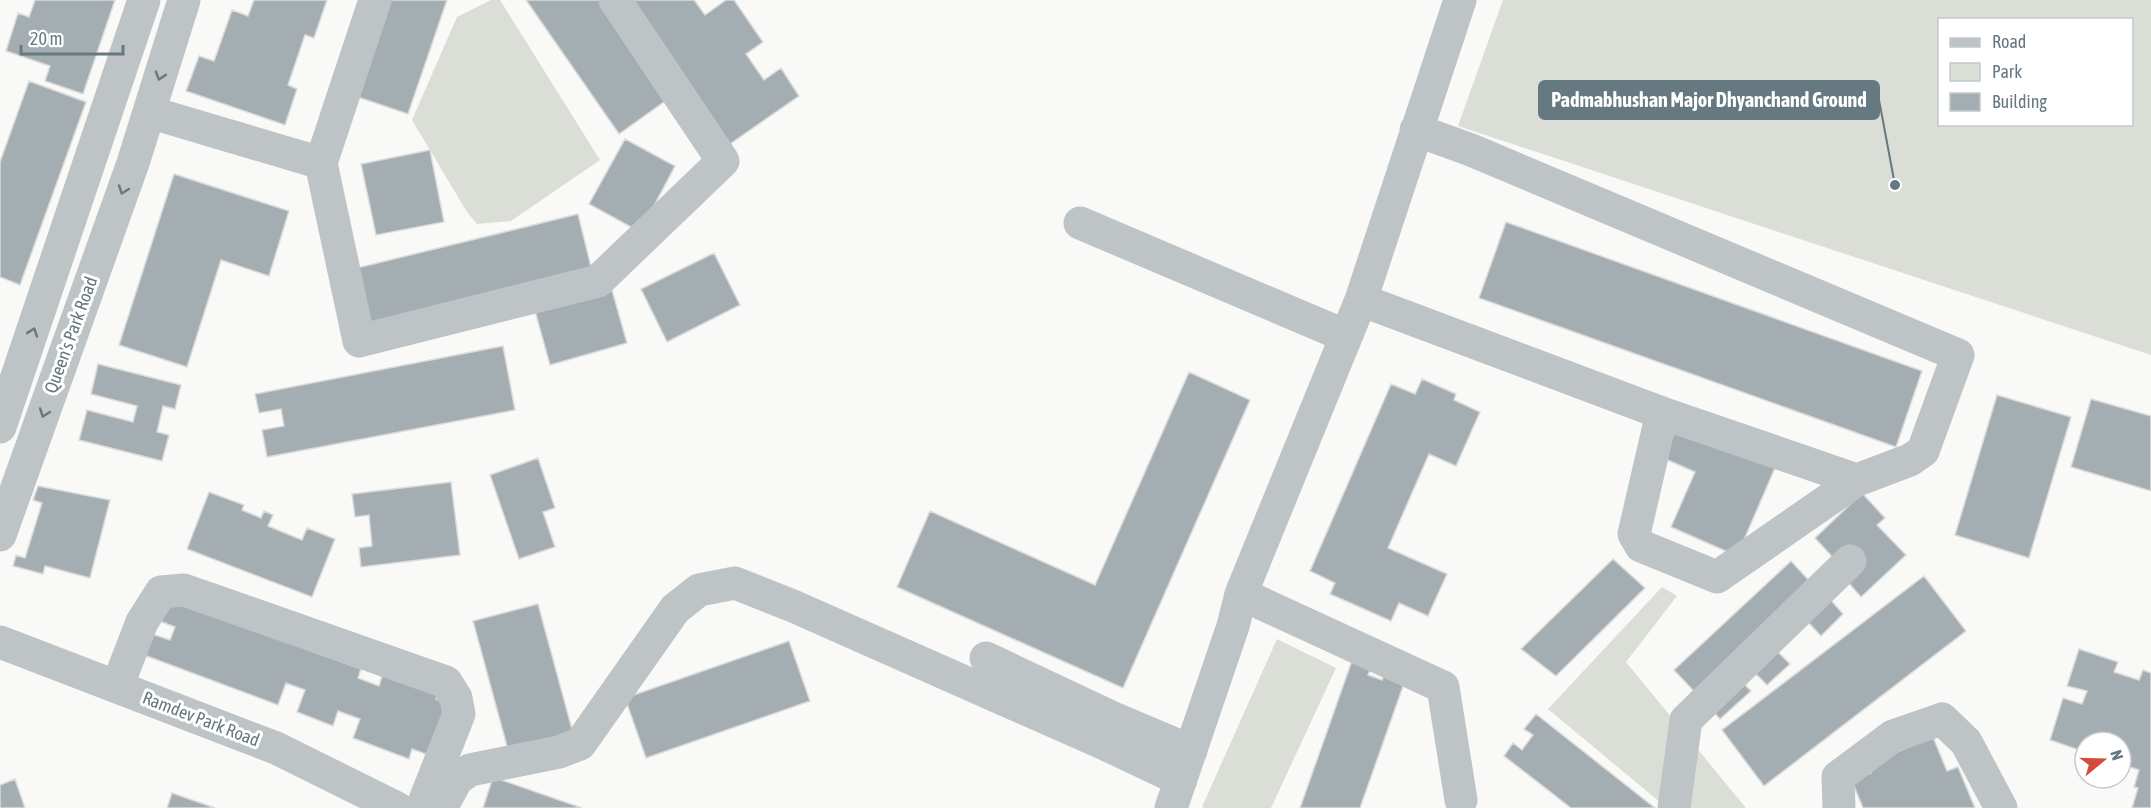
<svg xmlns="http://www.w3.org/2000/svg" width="2151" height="808" font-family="'Asap Condensed',sans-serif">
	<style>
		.green { fill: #daded7; fill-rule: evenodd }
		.building { fill: #a4aeb2; stroke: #dbdbd9; stroke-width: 1.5 }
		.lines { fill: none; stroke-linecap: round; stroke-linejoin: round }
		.minor { stroke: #bec4c6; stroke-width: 33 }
		.oneway { stroke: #667880 }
		.labels { text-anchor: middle; stroke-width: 6; stroke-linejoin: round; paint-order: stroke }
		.street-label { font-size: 18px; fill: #667880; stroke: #fff }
		.leader { fill: none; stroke: #667880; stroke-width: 2 }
		.callout-dot { fill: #667880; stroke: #fff; stroke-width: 2 }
		.callout { fill: #667880; stroke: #667880; stroke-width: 2 }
		.callout-label { font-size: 20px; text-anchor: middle; font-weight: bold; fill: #fff }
	</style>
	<rect width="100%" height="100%" fill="#f9f9f7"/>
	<path class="green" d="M491 0H500L600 160 511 221 477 224 467 212 412 120 457 17Z
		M1503 0H2151V355L1458 126ZM1940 20H2132V124H1940Z
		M1662 587 1677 596 1626 662 1746 808H1667L1548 709Z
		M1277 639 1336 668 1271 808H1205L1202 807Z"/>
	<path class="building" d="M35 0H115L83 94 45 81 50 66 6 51 18 13 29 17Z
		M254 0H327L314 38 305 35 288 85 297 89 285 125 186 91 199 56 214 61 232 10 248 16Z
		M378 0H447L408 114 346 93Z
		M526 0H603L671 97 619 134Z
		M627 0H694L705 15 726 0H734L763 42 746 54 764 80 781 68 799 96 727 146Z
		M29 81 86 102 20 285 0 277V162Z
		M625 139 675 166 640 232 589 204Z
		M430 150 444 222 376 235 361 164Z
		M174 174 289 211 269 276 221 260 187 367 119 345Z
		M578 214 593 275 372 329 357 268Z
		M1506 222 1922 371 1896 447 1479 298Z
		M714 253 740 305 667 342 641 289Z
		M612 290 627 343 550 365 535 311Z
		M503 346 515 410 267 457 262 430 284 426 281 409 259 413 255 394Z
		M98 364 181 385 175 409 163 406 157 432 169 435 162 461 79 440 87 410 133 422 137 406 91 394Z
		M1189 372 1250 400 1123 688 897 587 930 511 1095 585Z
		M1422 379 1456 394 1454 400 1480 412 1456 466 1429 454 1388 548 1447 574 1428 616 1399 603 1391 621 1330 594 1335 583 1310 571 1391 384 1415 394Z
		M1997 395 2071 417 2029 558 1955 535Z
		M2091 399 2151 416V491L2071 467Z
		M1677 426 1775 468 1737 556 1671 527 1695 472 1663 458Z
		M538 458 555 508 543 512 555 547 519 559 490 475Z
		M451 482 460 555 361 567 359 548 372 546 369 515 355 517 352 494Z
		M38 486 110 500 90 578 45 566 43 574 13 566 16 555 25 558 42 503 33 500Z
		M209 492 244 505 242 510 261 518 264 511 273 515 268 526 302 540 307 528 335 539 312 597 187 549Z
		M1862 493 1885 518 1877 525 1906 555 1861 597 1847 581 1829 598 1843 614 1821 636 1808 622 1777 651 1790 664 1767 685 1754 672 1743 683 1751 691 1720 719 1674 670 1791 561 1813 585 1837 562 1815 538Z
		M1613 559 1645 588 1556 676 1521 649Z
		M1924 576 1966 631 1764 786 1722 730Z
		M165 597 361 669 358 678 379 686 383 673 440 688 436 699 452 705 434 757 412 749 409 759 353 738 360 719 338 711 333 726 297 712 305 690 286 683 278 705 144 655 152 634 170 640 175 627 157 620Z
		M538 604 573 733 508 750 473 621Z
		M789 641 810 701 646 758 625 698Z
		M2079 649 2118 662 2114 672 2139 680 2143 670 2151 673V808H2132L2138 788 2134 787 2139 770 2121 764V742H2085V752L2050 740 2063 698 2082 704 2087 691 2067 686Z
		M1354 655 1373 662 1368 675 1382 680 1387 667 1407 675 1360 808H1300Z
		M1536 714 1655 808H1571L1504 756 1513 743 1522 750 1533 735 1524 729Z
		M1933 737 1947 771 1958 767 1975 808H1863L1852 781 1871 773 1868 764Z
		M493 777 582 808H483Z
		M15 779 25 808H0V785Z
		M172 793 215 808H167Z"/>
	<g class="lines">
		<path class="minor" d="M375 0 321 163 359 341 598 281 723 161 615 0
			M149 112 321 163
			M1416 130 1471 150 1958 355 1923 451 1910 460 1857 480 1717 577 1641 546 1634 534 1662 413 1857 480
			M1080 223 1346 336
			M1361 300 1662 413
			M0 427 144 0
			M0 535 133 163 184 0
			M1241 594 1443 687 1461 800
			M0 642 276 748 397 808
			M986 658 1113 718 1191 751
			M117 687 142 622 161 592 184 590 446 682 456 698 459 714 423 805
			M441 808 457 779 470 770 559 752 580 744 675 609 699 590 735 583 793 606 1107 745 1181 780
			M1171 808 1233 626 1241 594 1361 300 1460 0
			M1674 808 1686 720 1850 561
			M1839 808 1838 777 1893 736 1942 719 1966 742 2001 808"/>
	</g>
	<defs><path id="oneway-chevron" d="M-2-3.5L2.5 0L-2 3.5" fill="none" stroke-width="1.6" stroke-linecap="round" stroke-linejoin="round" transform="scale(1.5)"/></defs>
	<g class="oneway">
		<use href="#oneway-chevron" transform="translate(160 76) rotate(107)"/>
		<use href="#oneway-chevron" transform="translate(123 190) rotate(110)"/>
		<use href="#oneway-chevron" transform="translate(33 332) rotate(-71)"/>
		<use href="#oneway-chevron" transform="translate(44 413) rotate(110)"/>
	</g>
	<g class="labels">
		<g class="street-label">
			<text transform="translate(71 335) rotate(-70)" y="6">Queen's Park Road</text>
			<text transform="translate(201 719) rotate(21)" y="6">Ramdev Park Road</text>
		</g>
	</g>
	<path class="leader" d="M1895 185L1879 100"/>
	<circle class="callout-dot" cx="1895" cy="185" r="6"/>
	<rect class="callout" x="1539" y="81" width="340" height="38" rx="6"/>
	<g class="callout-label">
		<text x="1709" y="107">Padmabhushan Major Dhyanchand Ground</text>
	</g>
	<rect x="1938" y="18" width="195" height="108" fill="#ffffff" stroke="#c2c9cc" stroke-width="1.5"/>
	<rect x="1950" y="38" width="30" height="9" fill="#bec4c6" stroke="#c2c9cc" stroke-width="1.5"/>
	<text x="1992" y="48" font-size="18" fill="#667880">Road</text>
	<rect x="1950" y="63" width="30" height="18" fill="#daded7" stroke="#c2c9cc" stroke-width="1.5"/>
	<text x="1992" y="78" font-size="18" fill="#667880">Park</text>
	<rect x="1950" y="93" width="30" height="18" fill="#a4aeb2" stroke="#c2c9cc" stroke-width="1.5"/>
	<text x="1992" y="108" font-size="18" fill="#667880">Building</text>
	<g transform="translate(2103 760) rotate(71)"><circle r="28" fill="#ffffff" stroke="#c2c9cc" stroke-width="1.5"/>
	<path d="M0-4.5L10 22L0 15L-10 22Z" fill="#d64c3a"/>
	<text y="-9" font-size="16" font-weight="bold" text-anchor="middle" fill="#667880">N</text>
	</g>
	<path d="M21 45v9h102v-9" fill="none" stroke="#667880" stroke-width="3"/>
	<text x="30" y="45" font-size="18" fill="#667880" stroke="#ffffff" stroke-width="4.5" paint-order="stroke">20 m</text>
</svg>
